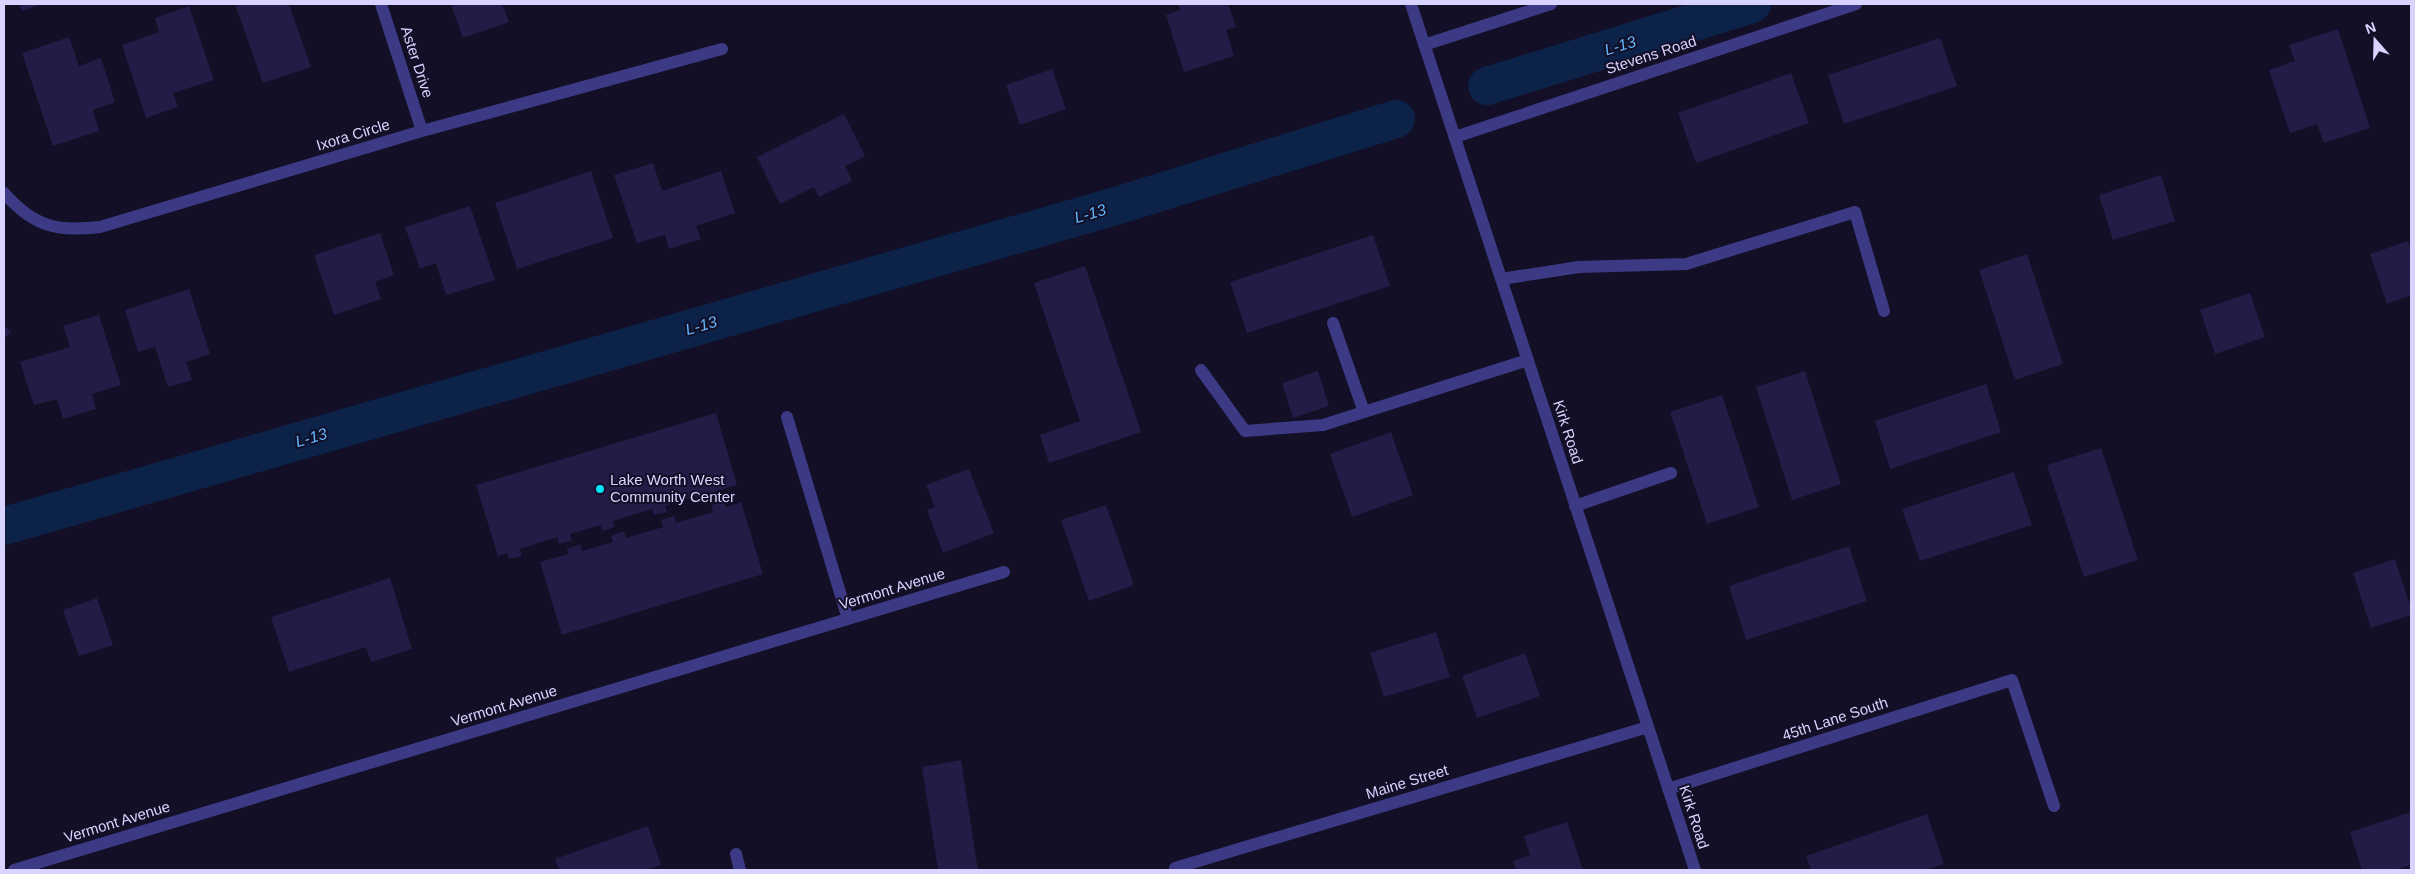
<svg xmlns="http://www.w3.org/2000/svg" width="2415" height="874" font-family="Helvetica,sans-serif">
	<style>
		.lines { fill: none; stroke-linecap: round; stroke-linejoin: round }
		.canal { stroke: #0c2248; stroke-width: 38 }
		.building { fill: #241b47 }
		.minor { stroke: #3d3a85; stroke-width: 12 }
		.poi-dot { fill: #00e5ff; stroke: #130f26; stroke-width: 2 }
		.labels { text-anchor: middle; stroke-width: 4; stroke-linejoin: round; paint-order: stroke }
		.street-label { font-size: 15px; fill: #d9d4ff; stroke: #130f26 }
		.poi-label { font-size: 15px; fill: #d9d4ff; stroke: #130f26; text-anchor: start }
		.water-label { font-size: 16px; font-style: italic; fill: #62b6ff; stroke: #130f26 }
	</style>
	<rect width="100%" height="100%" fill="#130f26"/>
	<g class="lines">
		<path class="canal" d="M1487 86 1752 4
			M4 526 1119 205 1396 119"/>
	</g>
	<path class="building" d="M19 4H42L22 11Z
		M235 4H289L311 67 263 83Z
		M451 4H502L509 22 463 38Z
		M1178 4H1228L1236 27 1226 30 1234 56 1184 72 1166 15 1180 10Z
		M189 6 214 80 173 93 178 107 146 118 122 45 159 32 155 18Z
		M2338 29 2370 128 2324 143 2317 124 2290 133 2269 70 2295 61 2289 45Z
		M69 37 79 66 101 58 115 102 93 110 99 131 53 146 22 53Z
		M1940 38 1957 86 1844 124 1828 75Z
		M1052 69 1066 109 1020 125 1006 85Z
		M1791 73 1809 123 1696 163 1678 113Z
		M844 114 865 156 845 166 852 181 819 197 814 187 780 204 757 157Z
		M653 163 662 191 721 171 735 213 696 226 701 239 669 249 665 235 637 243 614 175Z
		M591 171 613 238 517 269 495 203Z
		M2161 175 2175 221 2113 240 2099 195Z
		M470 206 495 280 446 295 436 263 420 269 405 227Z
		M380 233 394 275 375 282 381 299 334 315 314 255Z
		M1373 235 1390 286 1247 333 1230 282Z
		M2408 241 2411 251V295L2387 304 2370 254Z
		M2027 254 2063 364 2015 380 1979 270Z
		M1085 266 1141 432 1049 463 1040 435 1080 421 1034 283Z
		M189 289 210 354 186 362 192 380 168 387 155 347 138 352 125 310Z
		M2250 293 2265 337 2215 354 2200 310Z
		M99 315 121 385 92 394 96 409 63 419 57 399 34 405 20 362 70 347 63 326Z
		M4 325 11 332 4 339Z
		M1318 371 1329 406 1293 418 1282 383Z
		M1805 371 1841 484 1792 500 1756 387Z
		M1986 384 2001 432 1890 469 1875 421Z
		M1722 395 1759 507 1707 524 1670 412Z
		M716 413 737 485 710 493 711 498 699 502 696 496 665 506 667 512 654 515 652 509 613 521 615 527 602 531 601 525 570 534 572 541 559 544 557 537 520 549 522 556 509 559 507 553 498 556 476 485Z
		M1391 432 1413 495 1352 517 1330 454Z
		M2101 448 2138 560 2084 577 2047 465Z
		M969 469 994 533 943 553 927 510 935 507 926 485Z
		M2014 472 2032 525 1920 561 1902 509Z
		M724 502 726 507 741 502 763 574 562 635 540 562 568 554 567 549 580 544 582 551 613 542 611 536 624 531 626 538 663 527 661 520 674 516 676 523 713 512 711 505Z
		M1106 505 1134 585 1089 601 1061 520Z
		M1849 546 1867 601 1746 640 1729 586Z
		M2395 559 2411 608V615L2371 628 2353 573Z
		M390 578 412 649 371 662 366 647 289 672 271 617Z
		M97 598 113 645 79 656 63 610Z
		M1436 632 1450 677 1384 697 1370 653Z
		M1525 653 1540 696 1477 718 1462 676Z
		M961 760 978 870H938L922 767Z
		M2411 812V865L2394 870H2362L2350 832Z
		M1927 814 1944 864 1926 870H1811L1806 856Z
		M1567 822 1583 870H1516L1513 861 1530 855 1524 836Z
		M648 826 661 865 646 870H559L555 859Z"/>
	<g class="lines">
		<path class="minor" d="M381 4 422 131
			M1411 4 1695 870
			M1424 45 1551 4
			M1455 137 1856 4
			M4 193C34 227 57 232 100 227L422 131 722 49
			M1501 279 1579 267 1686 264 1855 212 1884 311
			M1333 323 1364 412
			M1201 370 1245 431 1323 425 1528 360
			M787 417 848 619
			M1575 506 1671 473
			M1668 789 2012 680 2054 806
			M736 854 740 870
			M1175 868 1648 727
			M14 870 1004 572"/>
	</g>
	<circle class="poi-dot" cx="600" cy="489" r="5"/>
	<g class="labels">
		<g class="street-label">
			<text transform="translate(1651 55) rotate(-18)" y="5">Stevens Road</text>
			<text transform="translate(417 62) rotate(72)" y="5">Aster Drive</text>
			<text transform="translate(353 135) rotate(-17)" y="5">Ixora Circle</text>
			<text transform="translate(1568 432) rotate(72)" y="5">Kirk Road</text>
			<text transform="translate(892 589) rotate(-17)" y="5">Vermont Avenue</text>
			<text transform="translate(504 706) rotate(-17)" y="5">Vermont Avenue</text>
			<text transform="translate(1835 719) rotate(-18)" y="5">45th Lane South</text>
			<text transform="translate(1407 782) rotate(-17)" y="5">Maine Street</text>
			<text transform="translate(1694 817) rotate(72)" y="5">Kirk Road</text>
			<text transform="translate(117 822) rotate(-17)" y="5">Vermont Avenue</text>
		</g>
		<g class="poi-label">
			<text x="610" y="485">Lake Worth West<tspan x="610" dy="17">Community Center</tspan></text>
		</g>
		<g class="water-label">
			<text transform="translate(1620 45) rotate(-17)" y="6">L-13</text>
			<text transform="translate(1090 213) rotate(-16)" y="6">L-13</text>
			<text transform="translate(701 325) rotate(-16)" y="6">L-13</text>
			<text transform="translate(311 437) rotate(-16)" y="6">L-13</text>
		</g>
	</g>
	<rect width="2415" height="874" fill="none" stroke="#d9d4ff" stroke-width="10"/>
	<g transform="translate(2375 40) rotate(340)" stroke="#130f26" stroke-width="4" paint-order="stroke">
	<path d="M0-4L9 19L0 12L-9 19Z" fill="#d9d4ff"/>
	<text y="-8" font-size="14" font-weight="bold" text-anchor="middle" fill="#d9d4ff">N</text>
	</g>
</svg>
